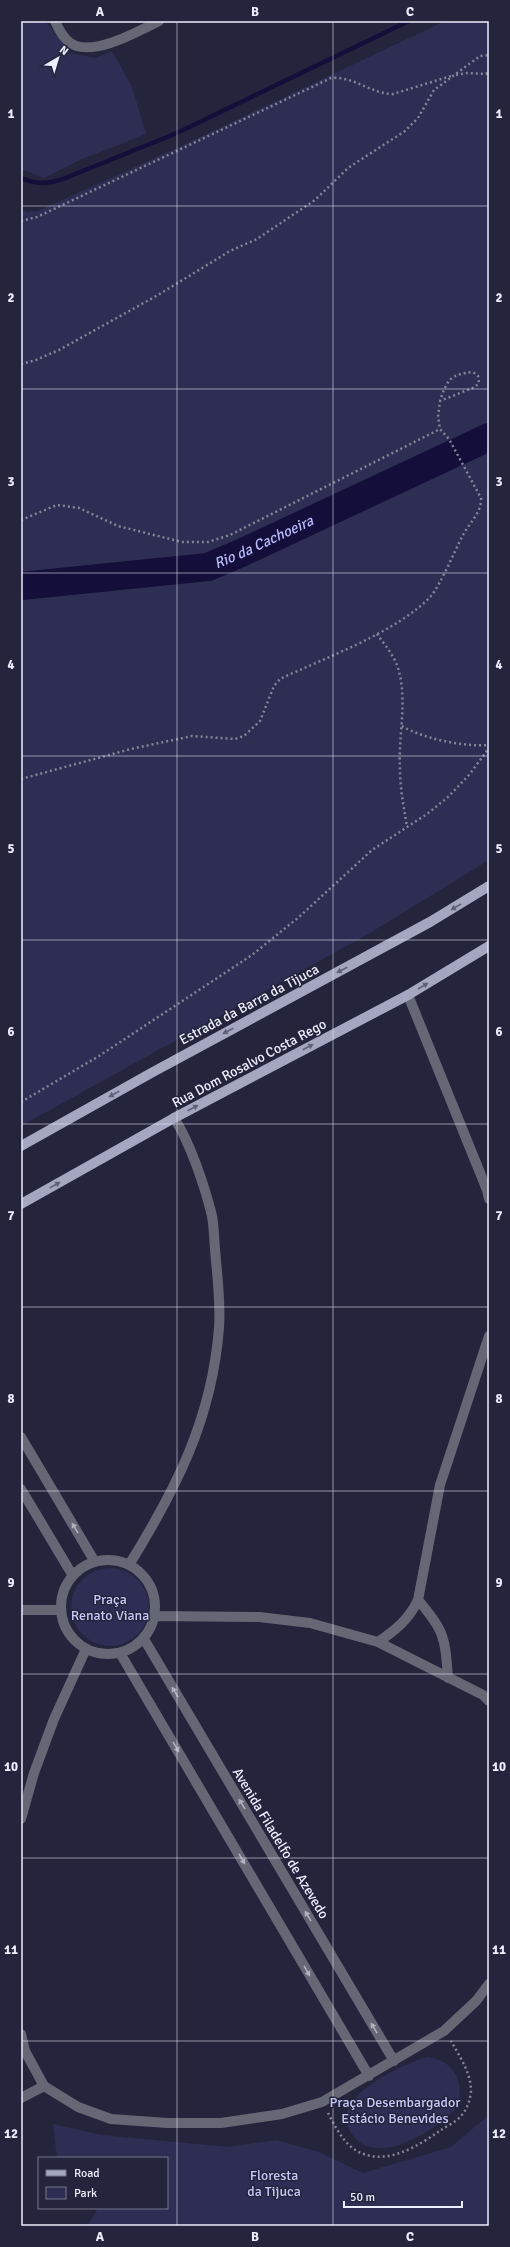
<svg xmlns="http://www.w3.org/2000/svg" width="510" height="2247" font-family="Signika,sans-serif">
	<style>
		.green { fill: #2e2d53 }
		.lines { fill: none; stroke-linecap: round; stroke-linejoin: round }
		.stream { stroke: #140e3a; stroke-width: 4.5 }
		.river { stroke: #140e3a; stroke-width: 28 }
		.path { stroke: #838497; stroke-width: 2.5; stroke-dasharray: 2 3; stroke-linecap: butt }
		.minor { stroke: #666774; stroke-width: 10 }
		.major { stroke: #a5a7c0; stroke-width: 10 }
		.oneway { fill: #5e6077 }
		.oneway2 { fill: #b0b1bf }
		.grid { fill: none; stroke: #ecedfd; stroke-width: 1; stroke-opacity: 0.55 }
		.labels { text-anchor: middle; stroke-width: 3; stroke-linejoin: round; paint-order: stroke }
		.street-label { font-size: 14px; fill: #ecedfd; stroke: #24253c }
		.park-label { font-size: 14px; fill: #c6c8f8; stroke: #24253c }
		.water-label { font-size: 15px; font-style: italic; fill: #b6b8f8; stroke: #24253c }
		.neatline { fill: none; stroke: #ecedfd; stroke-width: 1.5 }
		.grid-label { font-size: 13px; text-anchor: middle; font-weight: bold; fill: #ecedfd }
	</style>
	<rect width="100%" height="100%" fill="#24253c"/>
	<path class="green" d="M21 21H45L71 53 95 58 112 51 132 87 146 134 80 160 44 178 21 169Z
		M445 21H489V860L370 933 21 1126V209L27 212 38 211 181 146Z
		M71 1607a39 39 0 1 1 78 0a39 39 0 1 1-78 0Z
		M427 2057C440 2059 449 2063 456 2075 461 2086 461 2100 454 2110 442 2125 406 2146 386 2148 371 2148 361 2147 352 2134 325 2099 401 2065 427 2057Z
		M489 2115V2226H87L98 2208H167V2158H57L53 2124 102 2135 228 2147 276 2140 319 2152 363 2173 451 2147Z"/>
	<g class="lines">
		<path class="stream" d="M21 178C37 185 47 184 63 179L177 133 409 21"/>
		<path class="river" id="s1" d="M21 586 208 567 241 553 489 437"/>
		<path class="path" d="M456 75 467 73 486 74 489 71
			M21 221 37 217 331 78C354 76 371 94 393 94L451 76
			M21 364 36 360 59 350 158 295 230 251 257 239 315 200 348 168 405 131 418 118 434 90 480 56 489 55
			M21 520 57 505 79 508 118 526 182 542H208L230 535 440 429
			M377 634C384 644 394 655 398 668 408 700 398 736 400 769 400 789 404 808 407 827
			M402 726C424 739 464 747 489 745
			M21 779 131 749 192 736 235 739 244 736 260 721 274 686 280 679C326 657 396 633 431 596 441 584 454 552 462 537 468 524 482 513 481 498L449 439 440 429 438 417 440 401 475 387 479 383 478 376 473 372C450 374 447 380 440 401
			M21 1102 99 1056 252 955 299 917 372 850 427 814 448 797 469 775 489 748
			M328 2113C335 2126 343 2143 357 2151 386 2167 418 2146 441 2130 447 2126 456 2122 461 2116 467 2109 470 2101 471 2091 471 2073 460 2057 451 2041"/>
		<path class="minor" d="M55 21C58 28 63 37 69 42 90 59 139 31 159 21
			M408 995 487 1190 489 1199
			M21 1437 95 1562
			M21 1489 73 1576
			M61 1607a47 47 0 1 1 94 0a47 47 0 1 1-94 0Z
			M129 1565C176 1489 212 1419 219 1328 221 1302 217 1275 215 1249 214 1238 214 1227 212 1216 205 1187 190 1142 174 1118
			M418 1600C445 1631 445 1638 448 1678
			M21 1610H61
			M155 1616 259 1617 310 1623 378 1642 483 1695 489 1701
			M144 1639 394 2061
			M378 1642C396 1630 409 1619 418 1600L440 1485 489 1336
			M120 1653 369 2076
			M21 1819 34 1773 54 1719 86 1649
			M21 2034 25 2051 44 2086 78 2107 111 2119 167 2123H221L282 2114 322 2102 444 2031 476 2001 489 1984
			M21 2098 44 2086"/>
		<path class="major" d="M21 1146 153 1072 430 922 489 886
			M21 1204 174 1118 408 995 489 946"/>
	</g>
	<defs><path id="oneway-solid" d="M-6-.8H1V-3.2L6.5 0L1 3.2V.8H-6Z"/></defs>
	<g class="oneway">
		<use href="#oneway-solid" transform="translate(456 907) rotate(149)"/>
		<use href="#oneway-solid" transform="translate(342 970) rotate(152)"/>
		<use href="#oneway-solid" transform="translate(423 986) rotate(-31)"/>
		<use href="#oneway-solid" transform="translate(228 1031) rotate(152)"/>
		<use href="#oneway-solid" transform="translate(308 1047) rotate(-28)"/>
		<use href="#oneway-solid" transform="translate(114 1094) rotate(151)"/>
		<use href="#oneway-solid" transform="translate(193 1108) rotate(-28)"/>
		<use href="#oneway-solid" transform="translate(55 1185) rotate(-29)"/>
	</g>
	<g class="oneway2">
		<use href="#oneway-solid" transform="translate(75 1528) rotate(-121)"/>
		<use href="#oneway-solid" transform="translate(175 1692) rotate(-121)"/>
		<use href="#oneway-solid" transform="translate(176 1747) rotate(60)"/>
		<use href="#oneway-solid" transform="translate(242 1804) rotate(-121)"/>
		<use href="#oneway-solid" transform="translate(242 1859) rotate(60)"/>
		<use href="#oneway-solid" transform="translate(308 1916) rotate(-121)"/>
		<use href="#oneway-solid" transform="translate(307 1971) rotate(60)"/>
		<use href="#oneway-solid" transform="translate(374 2028) rotate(-121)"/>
	</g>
	<path class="grid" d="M177 21V2226M333 21V2226M21 206H489M21 389H489M21 573H489M21 756H489M21 940H489M21 1124H489M21 1307H489M21 1491H489M21 1674H489M21 1858H489M21 2041H489"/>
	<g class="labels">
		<g class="street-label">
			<text transform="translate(249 1004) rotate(-28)" y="5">Estrada da Barra da Tijuca</text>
			<text transform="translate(249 1063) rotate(-28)" y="5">Rua Dom Rosalvo Costa Rego</text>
			<text transform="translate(281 1843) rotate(59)" y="5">Avenida Filadelfo de Azevedo</text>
		</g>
		<g class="park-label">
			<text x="110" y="1604">Praça<tspan x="110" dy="16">Renato Viana</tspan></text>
			<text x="395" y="2107">Praça Desembargador<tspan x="395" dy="16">Estácio Benevides</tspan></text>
			<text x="274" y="2180">Floresta<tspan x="274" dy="16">da Tijuca</tspan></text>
		</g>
		<g class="water-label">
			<text dy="5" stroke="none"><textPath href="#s1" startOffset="249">Rio da Cachoeira</textPath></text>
		</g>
	</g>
	<rect width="510" height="2247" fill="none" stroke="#24253c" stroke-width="44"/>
	<rect x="38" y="2157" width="130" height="52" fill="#24253c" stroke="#747589"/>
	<rect x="46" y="2170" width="20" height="6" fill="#a5a7c0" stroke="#747589"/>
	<text x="74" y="2177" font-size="12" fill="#ecedfd">Road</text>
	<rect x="46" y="2187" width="20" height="12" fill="#2e2d53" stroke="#747589"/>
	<text x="74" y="2197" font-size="12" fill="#ecedfd">Park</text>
	<g transform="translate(58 58) rotate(38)" stroke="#24253c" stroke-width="3" paint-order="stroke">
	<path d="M0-3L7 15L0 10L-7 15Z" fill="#ecedfd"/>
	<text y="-6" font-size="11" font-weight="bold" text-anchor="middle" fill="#ecedfd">N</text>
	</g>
	<path d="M344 2201v6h118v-6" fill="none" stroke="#ecedfd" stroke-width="2"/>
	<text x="350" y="2201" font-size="12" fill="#ecedfd" stroke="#24253c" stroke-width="3" paint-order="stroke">50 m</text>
	<rect x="22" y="22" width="466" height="2203" class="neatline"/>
	<g class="grid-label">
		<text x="100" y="16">A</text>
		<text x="255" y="16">B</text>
		<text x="410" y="16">C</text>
		<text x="11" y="118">1</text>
		<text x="499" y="118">1</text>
		<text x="11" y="302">2</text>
		<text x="499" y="302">2</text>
		<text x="11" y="486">3</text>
		<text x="499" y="486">3</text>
		<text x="11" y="669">4</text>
		<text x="499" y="669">4</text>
		<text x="11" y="853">5</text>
		<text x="499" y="853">5</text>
		<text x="11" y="1036">6</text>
		<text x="499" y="1036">6</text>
		<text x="11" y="1220">7</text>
		<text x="499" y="1220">7</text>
		<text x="11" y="1403">8</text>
		<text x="499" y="1403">8</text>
		<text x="11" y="1587">9</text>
		<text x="499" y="1587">9</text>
		<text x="11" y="1771">10</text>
		<text x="499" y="1771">10</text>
		<text x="11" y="1954">11</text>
		<text x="499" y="1954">11</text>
		<text x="11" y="2138">12</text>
		<text x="499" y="2138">12</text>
		<text x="100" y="2241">A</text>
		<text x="255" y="2241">B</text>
		<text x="410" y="2241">C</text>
	</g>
</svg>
